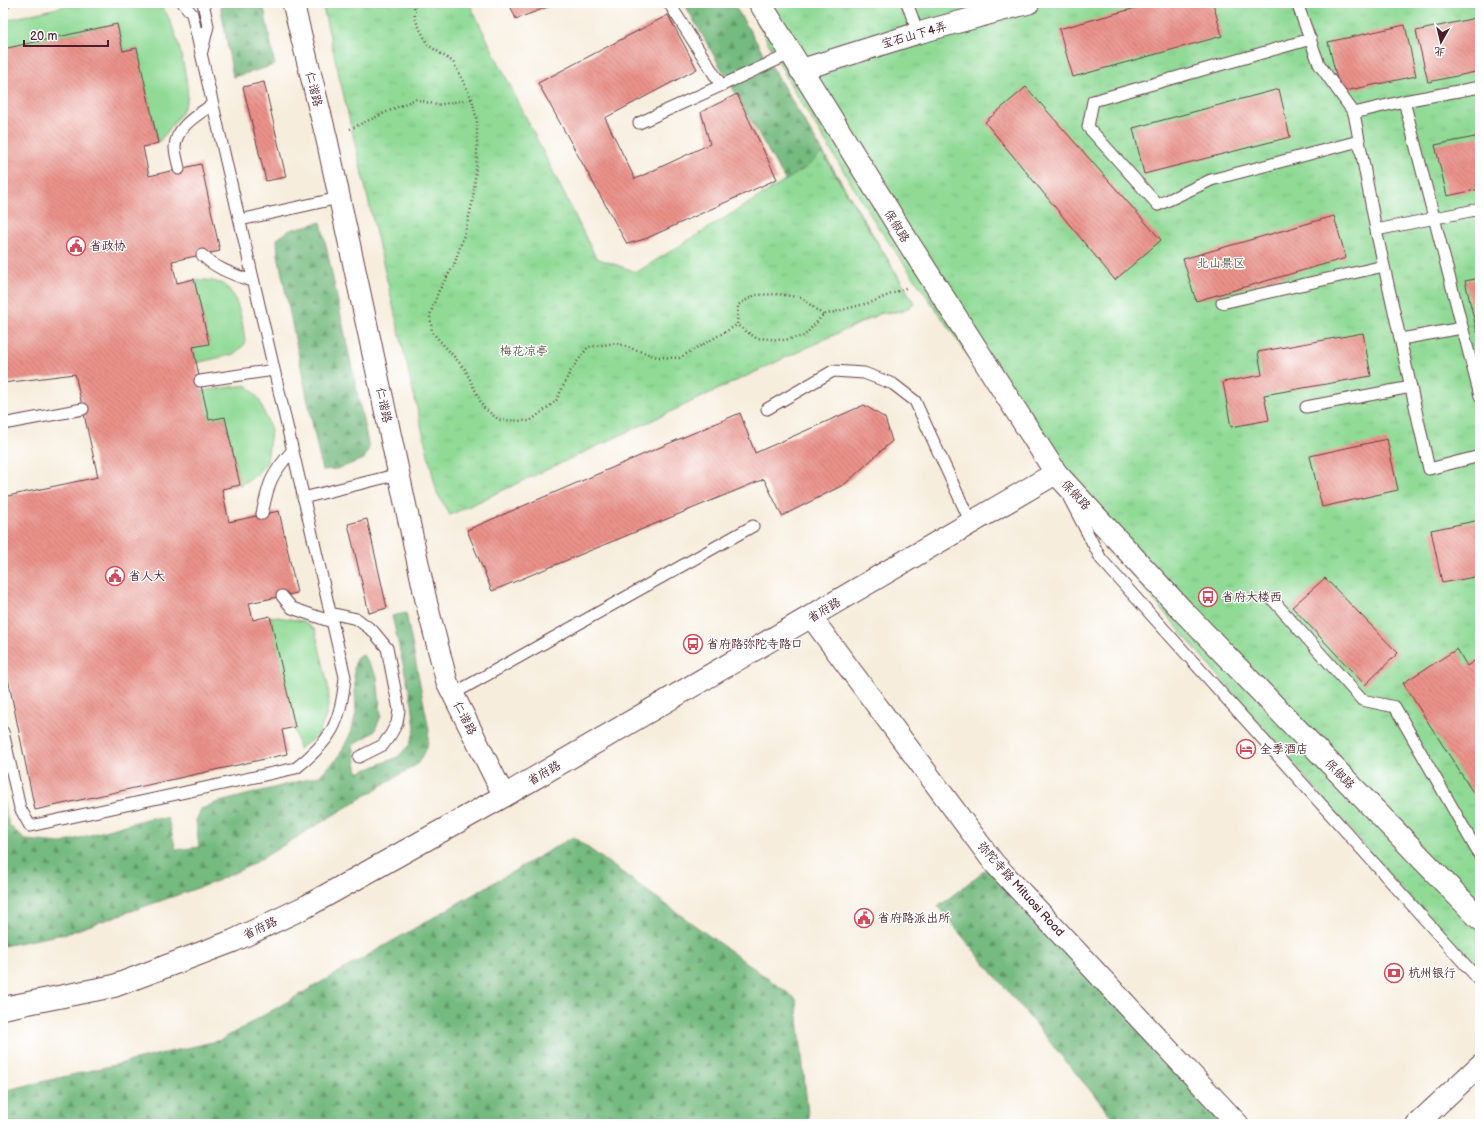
<svg xmlns="http://www.w3.org/2000/svg" width="1483" height="1127" font-family="'Balsamiq Sans','LXGW WenKai TC',sans-serif">
	<style>
		.grass { fill: #90da96; stroke: #6d7c60 }
		.forest { fill: url(#forest-firs); stroke: #5f6c55 }
		.park { fill: url(#park-tufts); stroke: #6d7c60 }
		.building { fill: url(#building-back-hatch) }
		.lines { fill: none; stroke-linecap: round; stroke-linejoin: round }
		.service-casing { stroke: #643e46; stroke-width: 13 }
		.minor-casing { stroke: #643e46; stroke-width: 23 }
		.tertiary-casing { stroke: #643e46; stroke-width: 24 }
		.secondary-casing { stroke: #643e46; stroke-width: 24 }
		.path { stroke: #643e46; stroke-width: 2.5; stroke-dasharray: 1 3; stroke-linecap: butt }
		.service { stroke: #fff; stroke-width: 11 }
		.minor { stroke: #fff; stroke-width: 21 }
		.tertiary { stroke: #fff; stroke-width: 22 }
		.secondary { stroke: #fff; stroke-width: 22 }
		.labels { text-anchor: middle; stroke-width: 3; stroke-linejoin: round; paint-order: stroke }
		.street-label { font-size: 12px; fill: #4a1f2b; stroke: #fff }
		.poi-label { font-size: 12px; fill: #4a1f2b; stroke: #fff; text-anchor: start }
		.park-label { font-size: 12px; fill: #5f574b; stroke: #fff }
	</style>
	<defs>
		<pattern id="forest-firs" width="22" height="20" patternUnits="userSpaceOnUse"><rect width="22" height="20" fill="#74ba7f"/><path d="M5 1l3.5 6h-7zM16 11l3.5 6h-7z" fill="#619768"/></pattern>
		<pattern id="park-tufts" width="24" height="20" patternUnits="userSpaceOnUse"><rect width="24" height="20" fill="#90da96"/><path d="M3 7l-1-3M5 7V3M7 7l1-3M15 17l-1-3M17 17v-4M19 17l1-3" fill="none" stroke="#7ebb81"/></pattern>
		<pattern id="building-back-hatch" width="6" height="6" patternUnits="userSpaceOnUse"><rect width="6" height="6" fill="#ea928a"/><path d="M-1 5l2 2M0 0l6 6M5-1l2 2" fill="none" stroke="#c07771"/></pattern>
	</defs>
	<rect width="100%" height="100%" fill="#fff"/>
	<filter id="ink" filterUnits="userSpaceOnUse"><feTurbulence type="fractalNoise" baseFrequency=".025" numOctaves="2"/><feDisplacementMap in="SourceGraphic" scale="8" xChannelSelector="R" yChannelSelector="G"/><feConvolveMatrix kernelMatrix="1 2 1 2 8 2 1 2 1" color-interpolation-filters="sRGB"/></filter>
	<filter id="wash" filterUnits="userSpaceOnUse"><feTurbulence type="fractalNoise" baseFrequency=".012" numOctaves="4" result="noise"/><feDisplacementMap in="SourceGraphic" scale="16" xChannelSelector="R" yChannelSelector="G"/><feGaussianBlur stdDeviation="0.9" result="paint"/><feColorMatrix in="noise" values="0 0 0 0 0 0 0 0 0 0 0 0 0 0 0 0 0 1.4 0 .05"/><feComposite in="paint" operator="in"/></filter>
	<g filter="url(#wash)">
		<rect width="100%" height="100%" fill="#f6eddc"/>
		<path class="grass" d="M78 3C96 3 149 0 162 8 174 17 191 87 187 100 182 116 168 130 158 143L137 48 123 51 117 24 3 49V21Z
			M194 279C202 280 212 280 220 283 238 289 244 327 245 344L234 354 196 363 193 347 209 343Z
			M247 385 259 399 271 430 267 462 255 476 240 485 225 417 209 420 202 391Z
			M270 616 303 621 315 630 328 685 329 700 326 716 318 735 299 749Z"/>
		<path class="forest" d="M220 3H263L275 65 233 77Z
			M684 3H733L914 303 903 311 881 313 848 329 785 180Z
			M321 222 369 448 364 459 337 469 322 470 278 255 277 239 290 230Z
			M406 613 429 730 427 748 419 763 251 865 212 883 68 933 3 946V799L9 825 25 840 62 843 150 818 168 819 176 850 199 847 196 821 201 809 216 803 319 776 338 758 351 733 356 713 354 669 356 658 363 655 377 676 381 716 374 732 353 745 358 773 398 757 410 744 415 729 412 703 392 616Z
			M573 837 796 999 809 1124H3V1091L221 1040Z
			M994 863 1238 1124H1118L938 907Z"/>
		<path class="park" d="M322 3H469L596 258 637 272 804 169 822 153 914 303 903 311 881 313 450 515 437 493Z
			M747 3H1480V981L1079 513 878 227 793 89Z"/>
		<g id="blocks">
			<path class="building" d="M509 3H558L516 19Z
				M1154 3H1213L1222 36 1073 77 1059 29Z
				M668 15 697 69 605 118 635 179 710 144 701 112 737 94 777 179 645 239 627 244 538 83Z
				M1480 17V71L1428 82 1416 31Z
				M117 24 123 51 137 48 158 143 143 147 149 176 201 164 220 251 172 261 177 283 194 279 209 344 193 347 200 381 209 420 225 417 240 485 222 489 229 522 279 511 297 593 249 603 253 620 270 616 295 727 282 730 287 754 35 810 3 654V497L98 477 75 374 3 383V49Z
				M1405 25 1416 76 1340 92 1328 42Z
				M264 82 286 177 266 181 243 87Z
				M1026 87 1161 240 1115 280 985 122Z
				M1279 89 1290 137 1144 174 1133 128Z
				M1480 136V189L1447 196 1435 145Z
				M1334 216 1346 258 1196 301 1183 259Z
				M1480 278V331L1477 332 1465 281Z
				M1363 333 1371 376 1264 395 1269 420 1231 427 1223 382 1262 375 1258 352Z
				M864 405 885 418 892 441 845 484 782 516 764 479 492 591 467 530 740 413 755 453Z
				M1387 439 1398 490 1322 507 1310 456Z
				M367 519 387 608 369 613 348 524Z
				M1480 520V576L1442 583 1431 530Z
				M1325 578 1398 653 1365 685 1292 607Z
				M1457 649 1467 666 1480 657V791L1474 794 1403 683Z"/>
		</g>
	</g>
	<g filter="url(#ink)">
		<use href="#blocks" fill-opacity="0" stroke="#643e46" stroke-width="1"/>
		<g class="lines">
			<defs>
				<path id="service" d="M669 3 721 85
					M907 3 918 33
					M1297 3 1319 64 1354 113 1404 101 1480 396
					M3 4 5 3
					M1311 39 1093 101 1088 127 1158 205 1211 180 1359 141
					M202 51 208 26 203 3
					M1404 101 1480 87
					M1354 113 1376 230 1429 469 1480 456
					M639 123 790 54
					M179 169C178 162 175 154 175 147 176 126 198 115 213 104
					M240 220 339 198
					M1376 230 1480 209
					M202 255C216 269 235 275 254 282
					M1222 303 1384 266
					M1401 339 1462 328
					M200 381 274 370
					M1306 407 1411 387
					M767 409 833 371 864 373 893 384 915 401 971 523
					M3 424 83 409
					M303 498 399 474
					M1069 498 1101 559 1480 981
					M262 514C269 482 270 476 292 451
					M282 596 292 608 332 622
					M1272 599 1362 700 1395 707 1480 856
					M330 613 357 619 373 631 387 648 399 710 397 723 391 734 383 745 359 757
					M453 694 753 526
					M3 732 20 808 30 826 296 768C332 740 341 722 345 677L192 14 183 3"/>
				<path id="minor" d="M293 3 327 140 427 605 447 682 504 796
					M800 70 918 33 1029 3
					M811 617 994 863 1238 1124
					M1417 1124 1480 1065"/>
				<path id="tertiary" d="M3 1008 114 986 233 941 307 906 504 796 1056 473"/>
				<path id="secondary" d="M760 3 908 242 1056 473 1183 611 1480 919"/>
			</defs>
			<use href="#service" class="service-casing"/>
			<use href="#minor" class="minor-casing"/>
			<use href="#tertiary" class="tertiary-casing"/>
			<use href="#secondary" class="secondary-casing"/>
			<path class="path" d="M414 3 415 19 428 45 453 62 472 99 477 121V157L473 200 465 232 454 265 438 292 430 315 432 332 465 369 483 407 499 420 530 421 556 401 571 370 588 347 616 343 657 357 679 358 737 325
				M350 129 415 99 437 105 472 99
				M823 315 802 298 779 294 755 295 738 305 737 325 756 338 784 340 804 336 823 315 872 302 908 287"/>
			<use href="#service" class="service"/>
			<use href="#minor" class="minor"/>
			<use href="#tertiary" class="tertiary"/>
			<use href="#secondary" class="secondary"/>
		</g>
	</g>
	<defs>
		<symbol id="civic-ring" viewBox="-11 -11 22 22"><circle r="9.5" fill="#fff" stroke="#d1495b" stroke-width="1.5"/><path d="M-.6-6.5H3V-4.5H.6V-3L4-1V1h2V6H-6V1h2V-1L-.6-3ZM-1.2 2.5V6h2.4V2.5Z" fill="#d1495b"/></symbol>
		<symbol id="bus-ring" viewBox="-11 -11 22 22"><circle r="9.5" fill="#fff" stroke="#d1495b" stroke-width="1.5"/><path d="M-5-6H5V4H4V6H2V4H-2V6H-4V4H-5ZM-3.5-4V0h7V-4ZM-3.5 1.2v1.5H-2V1.2ZM2 1.2v1.5H3.5V1.2Z" fill="#d1495b"/></symbol>
		<symbol id="hotel-ring" viewBox="-11 -11 22 22"><circle r="9.5" fill="#fff" stroke="#d1495b" stroke-width="1.5"/><path d="M-6-4.5h1.5V1H6V5H4.5V3h-9V5H-6ZM-4 0a1.8 1.8 0 1 1 3.6 0ZM.5 0V-2.5h3Q6-2.5 6 0Z" fill="#d1495b"/></symbol>
		<symbol id="bank-ring" viewBox="-11 -11 22 22"><circle r="9.5" fill="#fff" stroke="#d1495b" stroke-width="1.5"/><path d="M-6-4H6V4H-6ZM0-2.3a2.3 2.3 0 1 0 0 4.6a2.3 2.3 0 1 0 0-4.6Z" fill="#d1495b"/></symbol>
	</defs>
	<g fill-rule="evenodd">
		<use href="#civic-ring" x="65" y="235" width="22" height="22"/>
		<use href="#civic-ring" x="104" y="565" width="22" height="22"/>
		<use href="#bus-ring" x="1197" y="586" width="22" height="22"/>
		<use href="#bus-ring" x="682" y="633" width="22" height="22"/>
		<use href="#hotel-ring" x="1235" y="738" width="22" height="22"/>
		<use href="#civic-ring" x="853" y="907" width="22" height="22"/>
		<use href="#bank-ring" x="1383" y="962" width="22" height="22"/>
	</g>
	<g class="labels">
		<g class="street-label">
			<text transform="translate(914 35) rotate(-16)" y="4">宝石山下4弄</text>
			<text transform="translate(314 89) rotate(76)" y="4">仁谐路</text>
			<text transform="translate(897 226) rotate(58)" y="4">保俶路</text>
			<text transform="translate(384 405) rotate(78)" y="4">仁谐路</text>
			<text transform="translate(1076 495) rotate(47)" y="4">保俶路</text>
			<text transform="translate(824 610) rotate(-31)" y="4">省府路</text>
			<text transform="translate(465 718) rotate(63)" y="4">仁谐路</text>
			<text transform="translate(544 773) rotate(-30)" y="4">省府路</text>
			<text transform="translate(1340 774) rotate(46)" y="4">保俶路</text>
			<text transform="translate(1021 889) rotate(48)" y="4">弥陀寺路 Mituosi Road</text>
			<text transform="translate(260 928) rotate(-25)" y="4">省府路</text>
		</g>
		<g class="poi-label">
			<text x="90" y="250">省政协</text>
			<text x="129" y="580">省人大</text>
			<text x="1222" y="601">省府大楼西</text>
			<text x="707" y="648">省府路弥陀寺路口</text>
			<text x="1260" y="753">全季酒店</text>
			<text x="878" y="922">省府路派出所</text>
			<text x="1408" y="977">杭州银行</text>
		</g>
		<g class="park-label">
			<text x="1221" y="267">北山景区</text>
			<text x="524" y="355">梅花凉亭</text>
		</g>
	</g>
	<rect width="1483" height="1127" fill="none" stroke="#fff" stroke-width="16"/>
	<g transform="translate(1441 42) rotate(188)" stroke="#ffffff" stroke-width="3" paint-order="stroke">
	<path d="M0-3L7 15L0 10L-7 15Z" fill="#4a1f2b"/>
	<text y="-6" font-size="11" font-weight="bold" text-anchor="middle" fill="#4a1f2b">北</text>
	</g>
	<path d="M24 40v6h84v-6" fill="none" stroke="#4a1f2b" stroke-width="2"/>
	<text x="30" y="40" font-size="12" fill="#4a1f2b" stroke="#ffffff" stroke-width="3" paint-order="stroke">20 m</text>
</svg>
